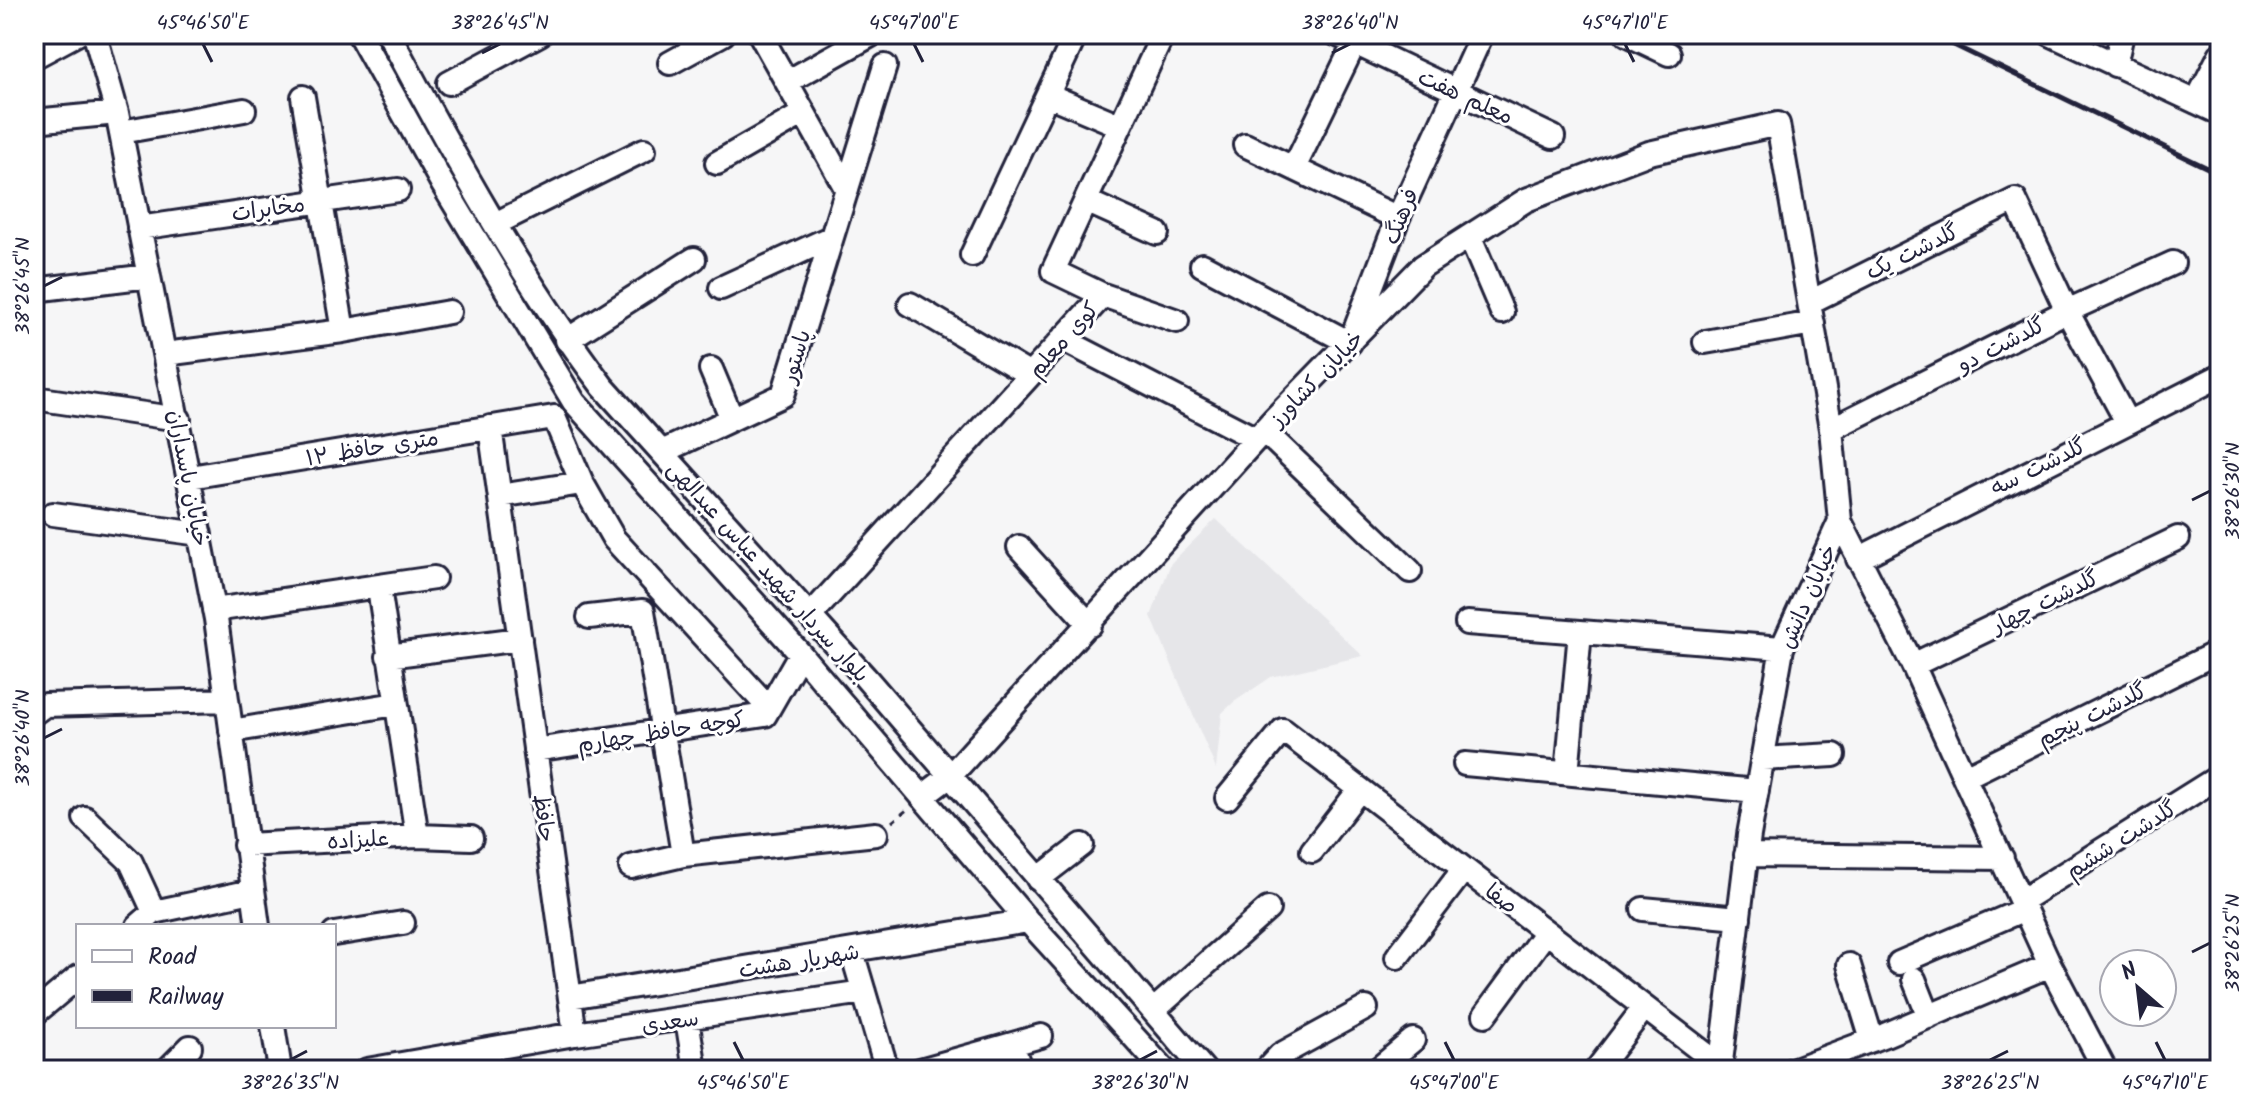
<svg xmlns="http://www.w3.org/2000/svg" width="2254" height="1104" font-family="Kalam,'Playpen Sans Arabic',sans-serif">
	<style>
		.built { fill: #e6e6e9 }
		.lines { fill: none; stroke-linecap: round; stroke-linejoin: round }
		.minor-casing { stroke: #22223b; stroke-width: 28 }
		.path { stroke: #22223b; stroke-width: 3; stroke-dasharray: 6 6; stroke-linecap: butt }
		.minor { stroke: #fff; stroke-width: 22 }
		.rail { stroke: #22223b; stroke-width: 5 }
		.ticks { fill: none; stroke: #22223b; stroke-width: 3 }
		.labels { text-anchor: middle; stroke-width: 6; stroke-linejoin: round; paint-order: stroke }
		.street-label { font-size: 22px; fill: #22223b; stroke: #fff }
		.neatline { fill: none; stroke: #22223b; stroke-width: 3 }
		.ticks-label { font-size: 20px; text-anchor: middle; fill: #22223b }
	</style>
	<rect width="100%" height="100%" fill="#f6f6f7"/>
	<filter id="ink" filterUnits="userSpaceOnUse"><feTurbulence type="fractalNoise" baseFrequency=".0125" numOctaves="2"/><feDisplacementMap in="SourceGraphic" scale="16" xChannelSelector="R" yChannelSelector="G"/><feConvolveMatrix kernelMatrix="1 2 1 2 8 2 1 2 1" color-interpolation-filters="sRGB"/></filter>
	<g filter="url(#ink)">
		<path class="built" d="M1216 519 1363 656 1271 677 1234 702 1222 713 1216 769 1151 616 1171 563Z"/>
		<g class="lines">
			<defs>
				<path id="minor" d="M359 34 442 183 574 402 796 649 1028 921 1164 1070
					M389 34C453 155 521 278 603 387L865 677 1204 1070
					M760 34 847 190
					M1336 34 1553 137
					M1627 34 1669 54
					M2050 34 2220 113
					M95 35 117 113 216 619 258 926
					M34 57 77 34
					M670 63 723 34
					M2115 65 2122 34
					M787 82 873 34
					M449 83 540 34
					M1048 95 1119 125
					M303 97 343 331
					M2196 102 2220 55
					M34 121 117 113
					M121 132 244 110
					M1245 145 1398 218
					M717 163 804 113
					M1294 168 1359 34
					M1086 201 1157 233
					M497 223 644 150
					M139 228 398 190
					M1470 237 1502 312
					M972 255 1076 34
					M1202 265 1350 343 1398 218 1482 34
					M721 288 832 237
					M34 290 149 276
					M1103 295 1177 321
					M1810 302 2015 200 2067 311 2127 422
					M910 304 1030 375
					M1062 339 1256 439
					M567 340 694 259
					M1705 342 1813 323
					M165 354 343 331 449 312
					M711 369 732 419
					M34 398 179 419
					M490 427 575 1034
					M1831 429 2067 311 2173 263
					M1264 431 1410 571
					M662 452 783 395 885 66
					M190 477 554 417 582 483 614 539 769 708
					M500 496 582 483
					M53 514 200 534
					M1840 521 1913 665 2050 965 2105 1070
					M1019 547 1090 625
					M1858 559 2220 376
					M379 588 417 836
					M214 610 434 578
					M810 616 1103 295 1053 271 1163 34
					M589 617 643 611 683 855
					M1467 623 1782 648
					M388 656 520 639
					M1913 665 2178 538
					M34 713 45 705 227 700
					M231 731 396 704
					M535 750 765 715 800 654
					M1762 759 1834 755
					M1465 764 1757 791
					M1567 773 1580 632
					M1965 777 2220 651
					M922 797 950 776 1275 418 1423 266 1526 200 1649 153 1778 124 1831 429 1840 521 1782 648 1749 835 1720 1070
					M1227 798 1283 730 1721 1066
					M85 818 131 862 154 912
					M245 845 417 836 471 838
					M1312 851 1360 789
					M1746 855 2002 858
					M631 867 683 855 876 834
					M1038 879 1082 845
					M2021 901 2220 776
					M1643 909 1739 918
					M138 926 154 912 252 891
					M334 934 403 923
					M852 952 887 1070
					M1397 957 1464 869
					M1899 963 2025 909
					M1849 965 1872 1040
					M1914 979 1929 1017
					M570 997 1028 921
					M1153 1011 1268 909
					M34 1014 78 977
					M1485 1015 1546 932
					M687 1019 695 1070
					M273 1026 280 1070
					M1013 1045 1020 1070
					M1598 1068 1644 1008
					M167 1070 190 1047
					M367 1070 575 1034 864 992
					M920 1070 1041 1036
					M1266 1070 1280 1055 1366 1008
					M1377 1070 1413 1040
					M1792 1070 1885 1035 2050 965"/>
			</defs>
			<use href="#minor" class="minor-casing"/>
			<path class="path" d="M892 822 908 809"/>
			<use href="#minor" class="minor"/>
			<path class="rail" d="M1931 34 2220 174"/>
		</g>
	</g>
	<path class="ticks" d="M203 44 212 62M914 44 923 62M1625 44 1634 62M482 53 500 44M1332 53 1350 44M44 286 62 277M2192 500 2210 491M44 738 62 729M2192 952 2210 943M734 1042 743 1060M1445 1042 1454 1060M2156 1042 2165 1060M290 1060 307 1051M1140 1060 1157 1051M1990 1060 2008 1051"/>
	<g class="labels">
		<g class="street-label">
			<text transform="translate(1466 96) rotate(25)" y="8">معلم هفت</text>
			<text transform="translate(268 208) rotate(-8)" y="8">مخابرات</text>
			<text transform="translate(1400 216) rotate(-68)" y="8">فرهنگ</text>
			<text transform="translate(1912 251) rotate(-26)" y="8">گلدشت یک</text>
			<text transform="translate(1063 339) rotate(-48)" y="8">کوی معلم</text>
			<text transform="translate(2001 344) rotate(-27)" y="8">گلدشت دو</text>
			<text transform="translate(795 356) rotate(-73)" y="8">پاستور</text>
			<text transform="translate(1316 378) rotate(-46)" y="8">خیابان کشاورز</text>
			<text transform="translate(372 447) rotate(-9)" y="8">۱۲ متری حافظ</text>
			<text transform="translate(2038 466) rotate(-26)" y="8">گلدشت سه</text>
			<text transform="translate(189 478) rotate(79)" y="8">خیابان پاسداران</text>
			<text transform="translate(769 571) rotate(48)" y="8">بلوار سردار شهید عباس عبدالهی</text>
			<text transform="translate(1807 596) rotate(-66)" y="8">خیابان دانش</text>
			<text transform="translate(2045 601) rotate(-26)" y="8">گلدشت چهار</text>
			<text transform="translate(2092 714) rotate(-26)" y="8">گلدشت پنجم</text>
			<text transform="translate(661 731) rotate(-9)" y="8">کوچه حافظ چهارم</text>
			<text transform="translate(545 818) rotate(82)" y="8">حافظ</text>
			<text transform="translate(358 839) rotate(-3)" y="8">علیزاده</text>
			<text transform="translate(2121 839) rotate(-32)" y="8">گلدشت ششم</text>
			<text transform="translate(1502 898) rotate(38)" y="8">صفا</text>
			<text transform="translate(799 960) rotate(-9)" y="8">شهریار هشت</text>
			<text transform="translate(670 1021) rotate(-8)" y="8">سعدی</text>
		</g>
	</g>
	<rect width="2254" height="1104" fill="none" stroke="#fff" stroke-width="88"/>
	<rect x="76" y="924" width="260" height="104" fill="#ffffff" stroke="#a7a7b1" stroke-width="2"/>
	<rect x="92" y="950" width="40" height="12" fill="#ffffff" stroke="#a7a7b1" stroke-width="2"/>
	<text x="148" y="964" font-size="24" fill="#22223b">Road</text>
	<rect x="92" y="990" width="40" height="12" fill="#22223b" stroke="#a7a7b1" stroke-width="2"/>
	<text x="148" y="1004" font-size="24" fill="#22223b">Railway</text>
	<g transform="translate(2138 988) rotate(332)"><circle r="38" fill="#ffffff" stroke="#a7a7b1" stroke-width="2"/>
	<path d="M0-6L14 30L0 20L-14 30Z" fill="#22223b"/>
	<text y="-12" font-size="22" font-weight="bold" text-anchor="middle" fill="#22223b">N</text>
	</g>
	<rect x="44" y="44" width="2166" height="1016" class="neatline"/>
	<g class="ticks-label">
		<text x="203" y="29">45°46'50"E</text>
		<text x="500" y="29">38°26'45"N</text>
		<text x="914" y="29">45°47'00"E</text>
		<text x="1350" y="29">38°26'40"N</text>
		<text x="1625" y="29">45°47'10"E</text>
		<text transform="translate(22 286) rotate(-90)" y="7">38°26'45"N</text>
		<text transform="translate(2232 491) rotate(-90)" y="7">38°26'30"N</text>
		<text transform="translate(22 738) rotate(-90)" y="7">38°26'40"N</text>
		<text transform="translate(2232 943) rotate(-90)" y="7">38°26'25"N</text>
		<text x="290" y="1089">38°26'35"N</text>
		<text x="743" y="1089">45°46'50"E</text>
		<text x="1140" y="1089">38°26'30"N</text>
		<text x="1454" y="1089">45°47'00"E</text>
		<text x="1990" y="1089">38°26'25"N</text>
		<text x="2165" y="1089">45°47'10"E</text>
	</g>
</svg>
